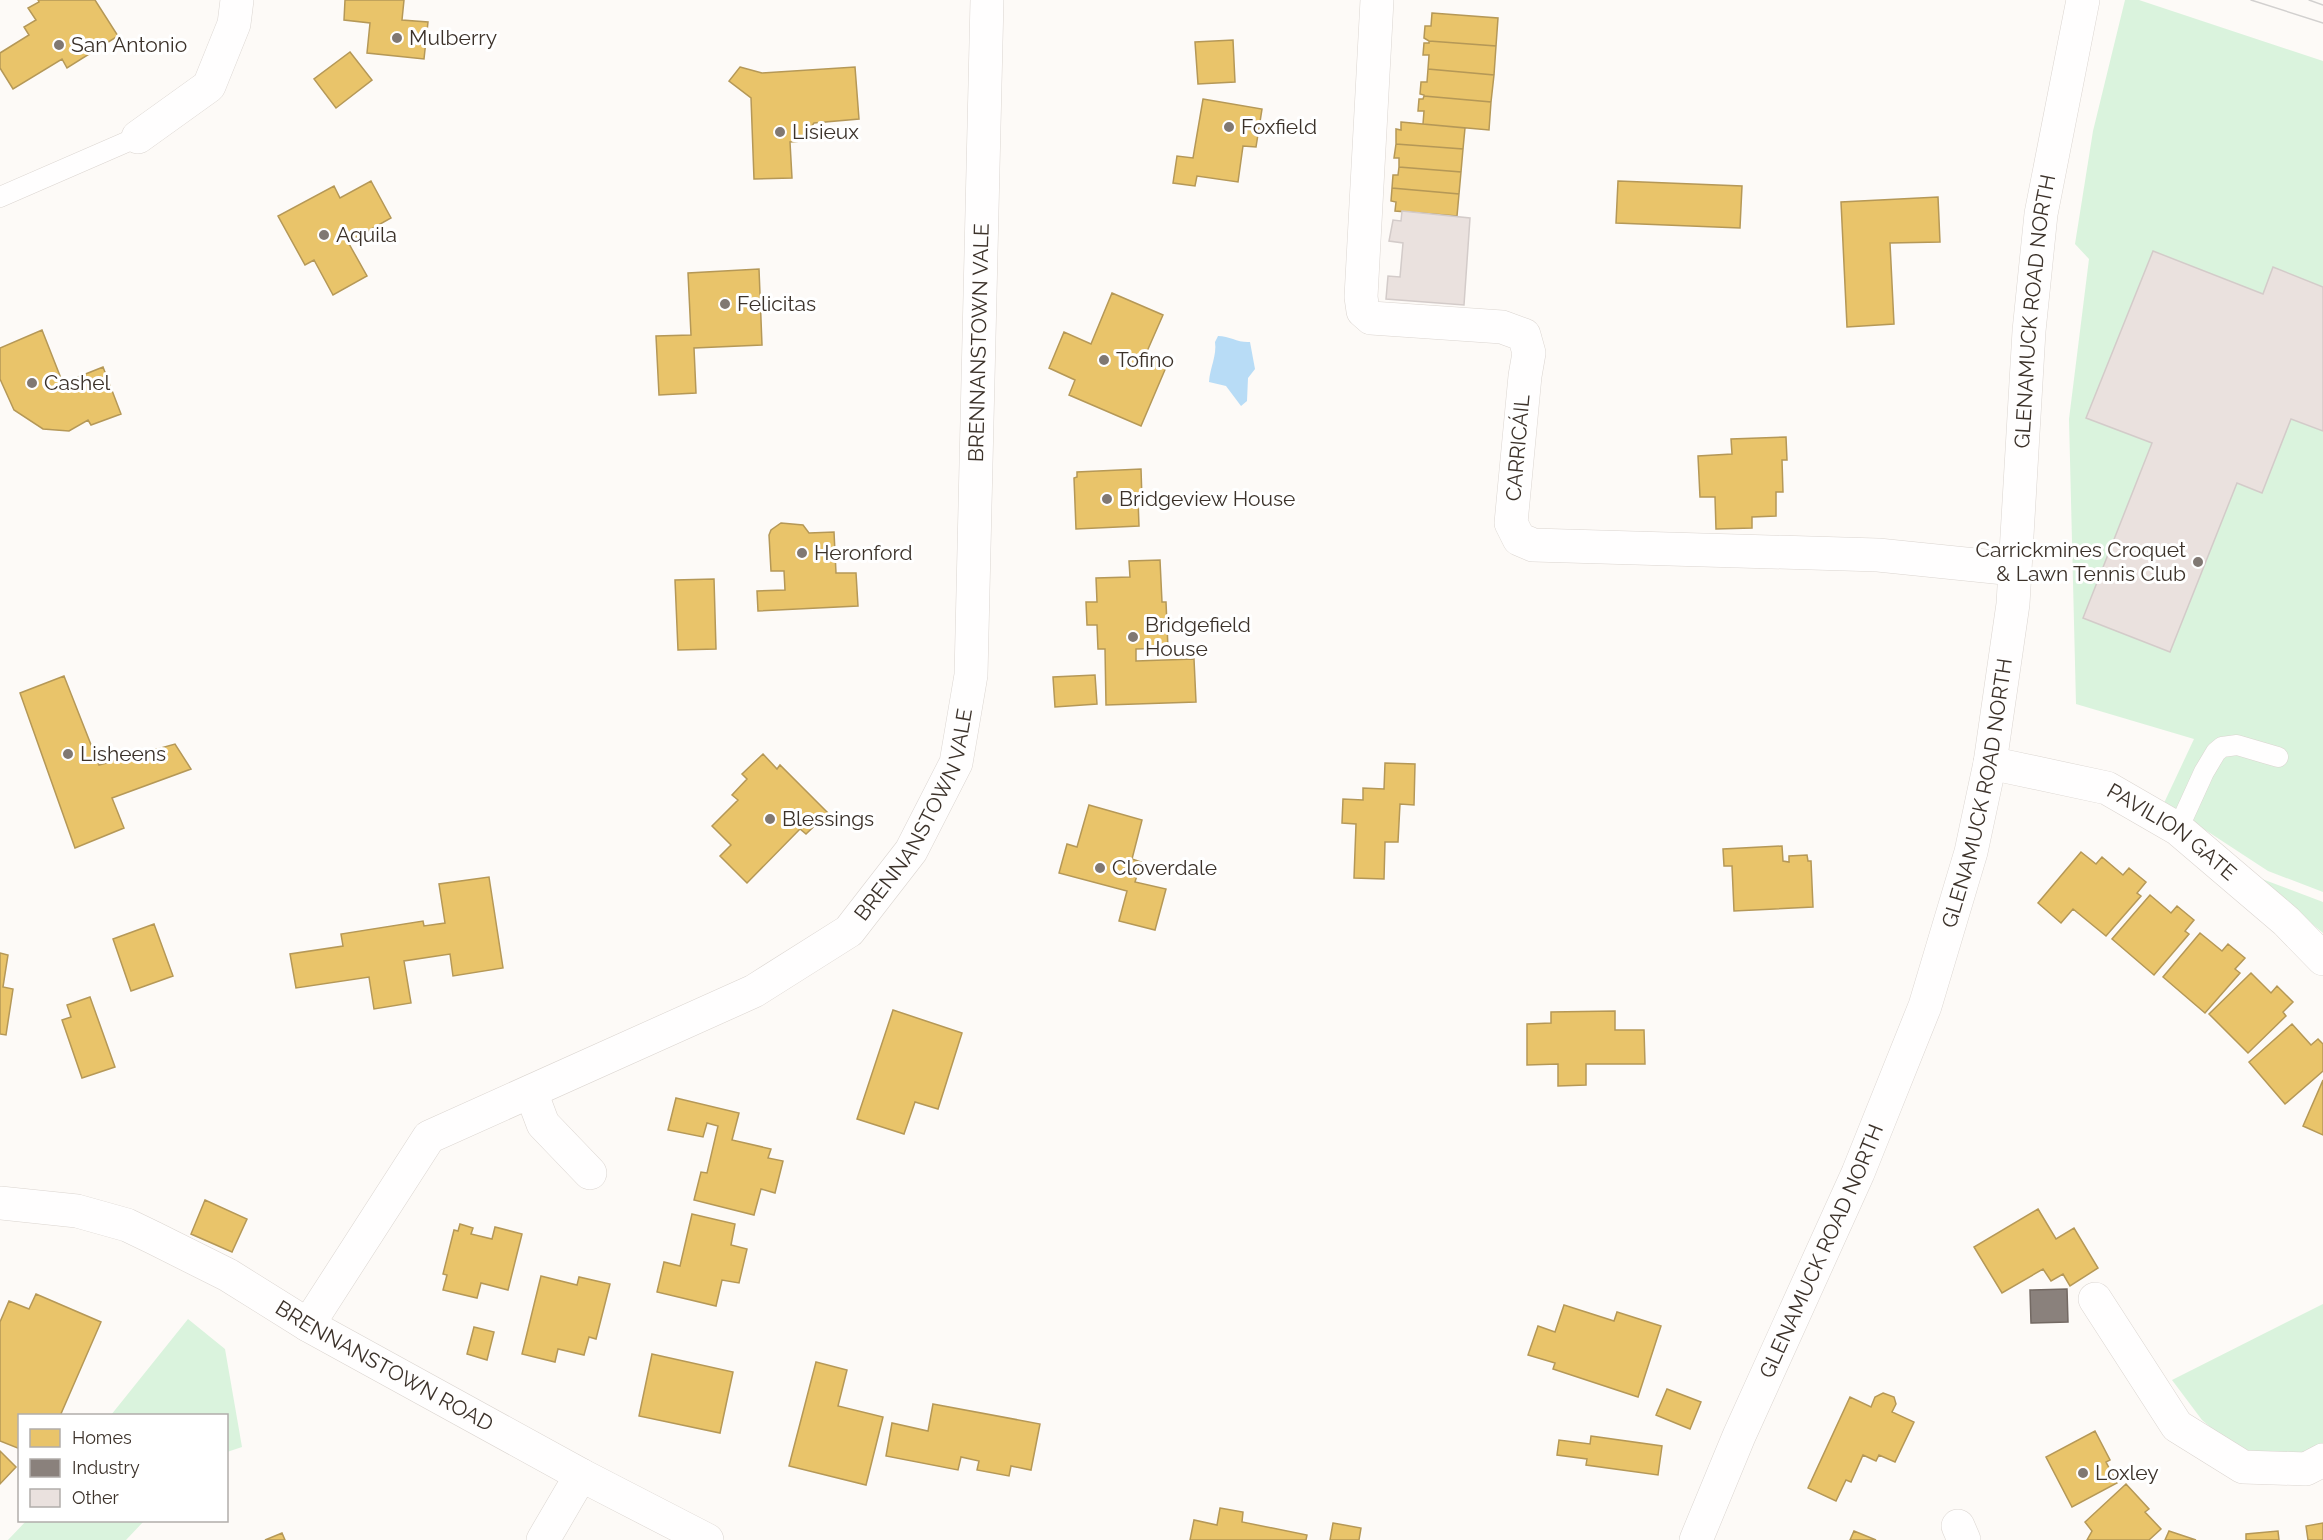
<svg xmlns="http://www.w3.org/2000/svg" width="2323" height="1540" font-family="Raleway,sans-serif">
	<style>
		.green { fill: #daf3dd }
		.water { fill: #b8dcf6 }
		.homes { fill: #e9c46a; stroke: #b59857; stroke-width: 1.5 }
		.industry { fill: #8a817c; stroke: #736963; stroke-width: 1.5 }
		.building { fill: #eae1de; stroke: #d3cbc9; stroke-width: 1.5 }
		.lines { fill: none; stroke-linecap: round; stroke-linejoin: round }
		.lane-casing { stroke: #dbd5d0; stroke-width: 21 }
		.street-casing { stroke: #dbd5d0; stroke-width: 34 }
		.secondary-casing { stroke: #dbd5d0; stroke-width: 34 }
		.lane { stroke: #fffefe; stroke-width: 20 }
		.street { stroke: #fffefe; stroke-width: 33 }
		.secondary { stroke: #fffefe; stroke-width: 33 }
		.tram { stroke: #d2d0cf; stroke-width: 1.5 }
		.poi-dot { fill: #807872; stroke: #fff; stroke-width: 2 }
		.labels { text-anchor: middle; stroke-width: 6; stroke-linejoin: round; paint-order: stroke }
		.poi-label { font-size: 21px; fill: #3c322a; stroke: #fff; text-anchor: start }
		.street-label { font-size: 21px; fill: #3c322a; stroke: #fff }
	</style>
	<rect width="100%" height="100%" fill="#fdfaf7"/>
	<path class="green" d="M2125 0H2139L2323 61V892L2268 871 2164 803 2194 739 2076 704 2069 419 2089 259 2075 244 2093 131Z
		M2254 876 2323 902V933Z
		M2323 1304V1448L2278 1458 2235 1448 2202 1420 2172 1380Z
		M188 1319 225 1349 242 1447 227 1452 226 1416 111 1415Z
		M27 1520H144V1521L126 1540H8Z"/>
	<path class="water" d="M1218 336C1230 336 1238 343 1250 342L1255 369 1248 378 1247 401 1241 406 1226 386 1209 382C1210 367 1217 356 1215 342Z"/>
	<path class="homes" d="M38 0H95L118 36 67 68 62 59 13 89 0 68V53L29 35 24 27 36 20 28 8 39 2Z
		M345 0H404L402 20 428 22 424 59 367 53 370 23 344 20Z
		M1432 13 1498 18 1496 46 1429 41 1424 38 1425 26H1431Z
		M1233 40 1235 82 1198 84 1195 42Z
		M1429 41 1496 46 1494 75 1428 69 1429 55H1423L1424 43H1429Z
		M350 52 372 80 336 108 314 79Z
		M740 67 762 73 855 67 859 119 814 123 801 141 790 142 792 178 754 179 751 98 729 81Z
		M1428 69 1494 75 1491 102 1424 96V95L1420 94 1421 82H1427Z
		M1424 96 1491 102 1489 130 1423 124 1424 111H1418L1419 99H1423Z
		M1203 99 1262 109 1256 147 1243 146 1238 182 1197 176 1195 186 1173 183 1177 156 1193 158Z
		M1401 122 1465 128 1463 149 1396 144V129L1401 130Z
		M1396 144 1463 149 1461 172 1399 167V158H1394Z
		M1399 167 1461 172 1459 194 1392 188 1393 175H1398Z
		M371 181 391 218 348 242 367 276 333 295 314 260 305 265 278 216 334 186 340 198Z
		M1618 181 1742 186 1740 228 1616 223Z
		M1392 188 1459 194 1457 216 1395 211 1396 202 1391 201Z
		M1938 197 1940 242 1890 243 1894 324 1847 327 1841 202Z
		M759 269 762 345 694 348 696 393 659 395 656 336 691 335 688 273Z
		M1112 293 1163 315 1145 356 1167 365 1141 426 1069 395 1075 380 1049 368 1064 332 1091 344Z
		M42 330 64 386 79 380 78 377 103 367 121 414 91 425 88 420 69 431 43 429 14 410 0 379V348Z
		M1786 437 1787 460H1782L1783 492H1776V516L1752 517V528L1716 529 1715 497H1700L1698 456 1732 454 1731 439Z
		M1141 469 1142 499H1138L1139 526 1076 529 1074 478 1077 477V472Z
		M781 523 803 525 809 533 834 532 836 573H856L858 606 758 611 757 591 785 590 784 571H771L769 535 771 530Z
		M1160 560 1162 602H1166L1168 648 1136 649V661L1194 659 1196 702 1106 705 1105 649H1098L1097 625H1087L1086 602H1097L1096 578 1130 577 1129 561Z
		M714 579 716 649 678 650 675 580Z
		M1095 675 1097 704 1055 707 1053 677Z
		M64 676 99 765 175 744 191 769 112 798 124 828 75 848 20 693Z
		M763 754 777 769 780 765 828 813 806 834 800 829 747 883 720 856 731 845 712 826 738 800 732 795 747 779 742 774Z
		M1385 763 1415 764 1414 805 1400 804 1398 842H1385L1384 879 1354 878 1356 824 1342 823 1343 799 1363 800V788L1384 789Z
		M1089 805 1142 820 1132 859 1141 862 1135 882 1166 889 1155 930 1119 921 1127 891 1059 873 1067 844 1077 847Z
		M1782 846 1783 861 1789 862V856L1807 855 1808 861H1811L1813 907 1734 911 1732 866H1724L1723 849Z
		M2081 852 2096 864 2102 857 2123 875 2129 868 2146 882 2137 893 2141 896 2106 936 2073 909 2061 923 2038 903Z
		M489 877 503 968 453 976 450 954 404 961 411 1003 374 1009 369 977 296 988 290 954 343 946 341 934 423 921 424 926 445 923 439 884Z
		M2150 895 2171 913 2177 906 2194 920 2185 931 2189 934 2154 975 2112 939Z
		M154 924 173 976 131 991 113 939Z
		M2200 933 2222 951 2228 944 2245 958 2235 969 2240 973 2205 1013 2163 977Z
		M0 953 8 955 3 987 13 989 6 1035 0 1034Z
		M2251 973 2271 993 2277 986 2293 1002 2283 1012 2286 1016 2248 1053 2209 1014Z
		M90 997 115 1067 82 1078 62 1020 71 1017 67 1005Z
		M893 1010 962 1033 938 1109 915 1102 904 1134 857 1119Z
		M1615 1011V1030H1644L1645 1064H1586V1085L1558 1086V1064L1527 1065V1024L1551 1023V1012Z
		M2292 1024 2311 1045 2318 1039 2323 1044V1071L2285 1104 2249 1062Z
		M2323 1080V1135L2303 1126Z
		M676 1098 739 1113 732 1140 771 1149 768 1158 783 1161 775 1193 761 1189 754 1215 694 1200 701 1172 707 1173 718 1126 707 1123 703 1137 668 1130Z
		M205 1200 247 1219 232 1252 191 1234Z
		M2038 1209 2056 1239 2074 1228 2098 1268 2070 1286 2063 1274 2051 1281 2043 1269 2002 1293 1974 1247Z
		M692 1214 735 1224 731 1245 747 1249 739 1283 722 1280 716 1306 657 1292 664 1262 680 1266Z
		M460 1224 473 1228 471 1234 492 1239 495 1227 522 1234 508 1290 481 1283 477 1298 443 1290 447 1275 443 1274 454 1230 458 1231Z
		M541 1276 577 1285 579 1277 610 1284 596 1339 589 1337 584 1355 558 1349 555 1362 522 1354Z
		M36 1294 101 1322 60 1416H20V1449L0 1441V1322L9 1301 29 1309Z
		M1564 1305 1614 1321 1617 1312 1661 1326 1638 1397 1553 1369 1555 1363 1528 1355 1538 1326 1555 1332Z
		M474 1327 494 1332 487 1360 467 1354Z
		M652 1354 733 1372 720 1433 639 1416Z
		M816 1362 847 1370 838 1406 883 1417 866 1485 789 1466Z
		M1667 1389 1701 1402 1690 1429 1656 1415Z
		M1883 1393 1894 1397 1896 1404 1892 1412 1914 1422 1895 1462 1879 1455 1876 1461 1863 1455 1851 1482 1846 1480 1836 1501 1808 1488 1850 1397 1871 1407 1875 1397Z
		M933 1404 1040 1424 1031 1470 1011 1466 1009 1476 977 1470 979 1461 961 1457 958 1470 886 1456 892 1423 928 1431Z
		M2095 1431 2110 1460 2106 1462 2117 1483 2072 1507 2046 1457Z
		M1591 1436 1662 1446 1658 1475 1586 1465 1587 1459 1557 1455 1559 1440 1590 1444Z
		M0 1451 16 1467 0 1484Z
		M2126 1484 2149 1509 2145 1512 2161 1529 2149 1540H2087L2092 1531 2085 1522Z
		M1220 1508 1243 1512 1242 1522 1307 1535 1306 1540H1190L1194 1520 1217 1525Z
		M1333 1523 1361 1528 1359 1540H1330Z
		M2323 1523V1540H2308L2306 1526Z
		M1854 1531 1876 1540H1850Z
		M2169 1531 2196 1540H2165Z
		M2278 1531 2279 1540H2246V1534Z
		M282 1533 285 1540H265Z"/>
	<path class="industry" d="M2067 1289 2068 1322 2031 1323 2030 1290Z"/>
	<path class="building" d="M1402 211 1470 218 1464 305 1386 299 1388 276 1400 277 1403 243 1389 241 1393 220 1401 221Z
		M2153 251 2263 294 2273 267 2323 287V431L2291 419 2262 493 2237 483 2170 652 2083 618 2152 443 2086 418Z"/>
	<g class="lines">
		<defs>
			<path id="lane" d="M0 197 138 137
				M2178 829 2204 772 2216 752 2222 747 2237 745 2278 757"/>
			<g id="street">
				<path d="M1377 0 1361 297 1363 311 1371 318 1502 327 1524 335 1529 353 1525 376 1511 523 1519 539 1533 545 1878 555 2014 569"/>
				<path d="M138 137 209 86 234 24 237 0"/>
				<path id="s1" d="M1990 763 2107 788 2178 829 2286 921 2323 959"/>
				<path d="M531 1092 543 1124 590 1173"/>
				<path d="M2095 1299 2177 1426 2243 1467 2306 1469 2323 1460"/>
				<path id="s2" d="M308 1325 429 1137 754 991 849 931 911 851 956 763 971 675 987 0"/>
				<path d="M1958 1526 1964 1540"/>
				<path d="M543 1540 581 1475"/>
			</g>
			<g id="secondary">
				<path id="s3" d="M0 1203 77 1211 127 1225 154 1238 228 1275 308 1325 581 1475 707 1540"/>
				<path id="s4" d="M1696 1540 1739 1436 1858 1173 1925 1006 1971 852 1990 763 2013 604 2029 331 2041 214 2083 0"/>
			</g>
		</defs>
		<use href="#lane" class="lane-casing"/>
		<use href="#street" class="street-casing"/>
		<use href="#secondary" class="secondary-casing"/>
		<use href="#lane" class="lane"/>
		<use href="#street" class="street"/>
		<use href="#secondary" class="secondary"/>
		<path class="tram" d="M2251 0 2323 23
			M2309 0 2323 5"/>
	</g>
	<g class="poi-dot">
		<circle cx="397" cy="38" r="6"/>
		<circle cx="59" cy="45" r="6"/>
		<circle cx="1229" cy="127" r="6"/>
		<circle cx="780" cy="132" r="6"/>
		<circle cx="324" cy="235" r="6"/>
		<circle cx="725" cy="304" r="6"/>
		<circle cx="1104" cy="360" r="6"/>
		<circle cx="32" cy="383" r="6"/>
		<circle cx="1107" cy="499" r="6"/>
		<circle cx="802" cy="553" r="6"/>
		<circle cx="2198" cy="562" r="6"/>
		<circle cx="1133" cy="637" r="6"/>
		<circle cx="68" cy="754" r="6"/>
		<circle cx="770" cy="819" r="6"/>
		<circle cx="1100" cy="868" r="6"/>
		<circle cx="2083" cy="1473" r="6"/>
	</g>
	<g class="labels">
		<g class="poi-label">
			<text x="409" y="45">Mulberry</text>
			<text x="71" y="52">San Antonio</text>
			<text x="1241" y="134">Foxfield</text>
			<text x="792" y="139">Lisieux</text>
			<text x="336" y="242">Aquila</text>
			<text x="737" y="311">Felicitas</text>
			<text x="1116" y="367">Tofino</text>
			<text x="44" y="390">Cashel</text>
			<text x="1119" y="506">Bridgeview House</text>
			<text x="2186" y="557" text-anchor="end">Carrickmines Croquet<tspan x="2186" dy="24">&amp; Lawn Tennis Club</tspan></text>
			<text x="814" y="560">Heronford</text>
			<text x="1145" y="632">Bridgefield<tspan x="1145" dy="24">House</tspan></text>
			<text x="80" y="761">Lisheens</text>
			<text x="782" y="826">Blessings</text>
			<text x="1112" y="875">Cloverdale</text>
			<text x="2095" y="1480">Loxley</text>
		</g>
		<g class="street-label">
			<text dy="7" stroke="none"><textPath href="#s4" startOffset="1287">GLENAMUCK ROAD NORTH</textPath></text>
			<text dy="7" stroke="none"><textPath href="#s2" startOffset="1314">BRENNANSTOWN VALE</textPath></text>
			<text transform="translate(1518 448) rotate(-85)" y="7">CARRICÁIL</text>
			<text dy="7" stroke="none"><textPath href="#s4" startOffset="801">GLENAMUCK ROAD NORTH</textPath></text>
			<text dy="7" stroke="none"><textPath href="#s2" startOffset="828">BRENNANSTOWN VALE</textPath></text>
			<text dy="7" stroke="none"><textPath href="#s1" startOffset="198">PAVILION GATE</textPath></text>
			<text dy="7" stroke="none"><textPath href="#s4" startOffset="315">GLENAMUCK ROAD NORTH</textPath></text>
			<text dy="7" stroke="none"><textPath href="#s3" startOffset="423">BRENNANSTOWN ROAD</textPath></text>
		</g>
	</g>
	<rect x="18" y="1414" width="210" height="108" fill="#ffffff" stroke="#b1adaa" stroke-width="1.5"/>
	<rect x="30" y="1429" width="30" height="18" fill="#e9c46a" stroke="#b1adaa" stroke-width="1.5"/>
	<text x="72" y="1444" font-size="18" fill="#3c322a">Homes</text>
	<rect x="30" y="1459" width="30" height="18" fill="#8a817c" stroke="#b1adaa" stroke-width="1.5"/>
	<text x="72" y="1474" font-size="18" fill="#3c322a">Industry</text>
	<rect x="30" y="1489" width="30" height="18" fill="#eae1de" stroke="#b1adaa" stroke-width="1.5"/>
	<text x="72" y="1504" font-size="18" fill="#3c322a">Other</text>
</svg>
